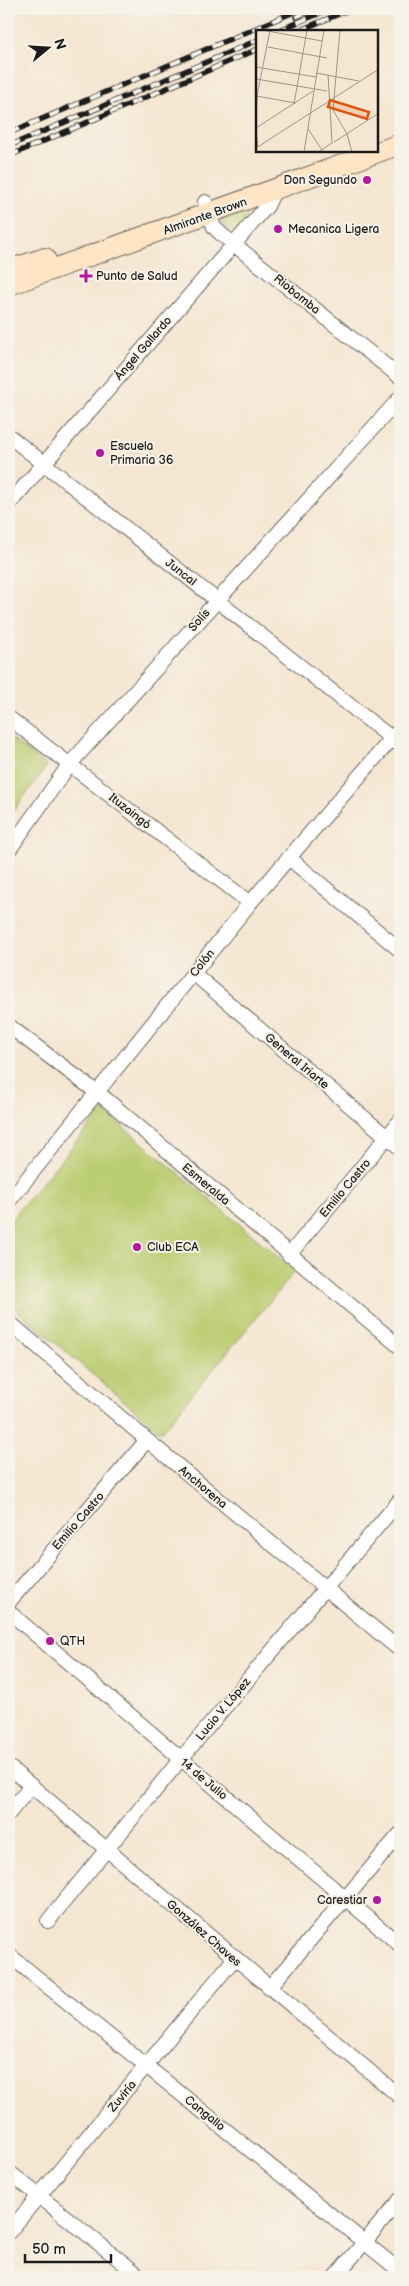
<svg xmlns="http://www.w3.org/2000/svg" width="409" height="2286" font-family="'Balsamiq Sans',sans-serif">
	<style>
		.green { fill: #bacc6f; stroke: #6b7446 }
		.lines { fill: none; stroke-linecap: round; stroke-linejoin: round }
		.street-casing { stroke: #68635b; stroke-width: 16 }
		.secondary-casing { stroke: #68635b; stroke-width: 22 }
		.street { stroke: #fff; stroke-width: 14 }
		.secondary { stroke: #fde5c5; stroke-width: 20 }
		.rail-casing { stroke: #1c1c1c; stroke-width: 5.5 }
		.rail { stroke: #f7f3e8; stroke-width: 4; stroke-dasharray: 11; stroke-linecap: butt }
		.poi-dot { fill: #b5179e; stroke: #f7f3e8; stroke-width: 2 }
		.labels { text-anchor: middle; stroke-width: 4; stroke-linejoin: round; paint-order: stroke }
		.poi-label { font-size: 12px; fill: #1c1c1c; stroke: #f7f3e8; text-anchor: start }
		.street-label { font-size: 12px; fill: #1c1c1c; stroke: #f7f3e8 }
		.inset-road { fill: none; stroke: #9e9589; stroke-width: 1 }
		.view { fill: #de560d; fill-opacity: 0.15; stroke: #de560d; stroke-width: 2.5 }
		.inset-edge { fill: none; stroke: #1c1c1c; stroke-width: 2.5 }
	</style>
	<rect width="100%" height="100%" fill="#f7f3e8"/>
	<filter id="ink" filterUnits="userSpaceOnUse"><feTurbulence type="fractalNoise" baseFrequency=".02" numOctaves="2"/><feDisplacementMap in="SourceGraphic" scale="10" xChannelSelector="R" yChannelSelector="G"/><feConvolveMatrix kernelMatrix="1 2 1 2 8 2 1 2 1" color-interpolation-filters="sRGB"/></filter>
	<filter id="wash" filterUnits="userSpaceOnUse"><feTurbulence type="fractalNoise" baseFrequency=".0096" numOctaves="4" result="noise"/><feDisplacementMap in="SourceGraphic" scale="20" xChannelSelector="R" yChannelSelector="G"/><feGaussianBlur stdDeviation="1.12" result="paint"/><feColorMatrix in="noise" values="0 0 0 0 0 0 0 0 0 0 0 0 0 0 0 0 0 1.4 0 .05"/><feComposite in="paint" operator="in"/></filter>
	<g filter="url(#wash)">
		<rect width="100%" height="100%" fill="#f5e6d1"/>
		<path class="green" d="M251 208 238 230 234 232 227 229 220 221Z
			M9 737 47 766 9 817Z
			M103 1110 295 1271 161 1432 9 1304V1222Z"/>
	</g>
	<g filter="url(#ink)">
		<g class="lines">
			<defs>
				<path id="street" d="M205 202 214 227 221 234 400 377
					M9 436 400 745
					M9 504 267 206 274 191
					M9 718 250 903
					M9 850 69 765 400 398
					M289 858 400 950
					M193 973 400 1148
					M9 1026 107 1100 400 1347
					M9 1201 250 903 400 729
					M289 1255 400 1121
					M9 1322 147 1440 400 1650
					M9 1602 147 1440
					M9 1612 400 1945
					M9 1767 400 2097
					M9 1813 31 1786
					M48 1921 180 1760 400 1500
					M9 1955 400 2271
					M269 1988 400 1834
					M9 2172 141 2277
					M9 2232 234 1959
					M335 2277 400 2200"/>
				<path id="secondary" d="M9 270 45 258
					M9 285 400 144"/>
			</defs>
			<use href="#street" class="street-casing"/>
			<use href="#secondary" class="secondary-casing"/>
			<use href="#street" class="street"/>
			<use href="#secondary" class="secondary"/>
			<defs>
				<path id="rail" d="M296 17 314 9
					M277 31 330 9
					M298 31 351 9
					M9 133 301 9
					M9 146 258 40
					M9 156 258 49"/>
			</defs>
			<use href="#rail" class="rail-casing"/>
			<use href="#rail" class="rail"/>
		</g>
	</g>
	<g class="poi-dot">
		<circle cx="367" cy="180" r="5"/>
		<circle cx="278" cy="229" r="5"/>
		<path d="M83.5 268.5h5v5h5v5h-5v5h-5v-5h-5v-5h5z"/>
		<circle cx="100" cy="453" r="5"/>
		<circle cx="137" cy="1247" r="5"/>
		<circle cx="50" cy="1641" r="5"/>
		<circle cx="377" cy="1900" r="5"/>
	</g>
	<g class="labels">
		<g class="poi-label">
			<text x="357" y="184" text-anchor="end">Don Segundo</text>
			<text x="288" y="233">Mecanica Ligera</text>
			<text x="96" y="280">Punto de Salud</text>
			<text x="110" y="450">Escuela<tspan x="110" dy="14">Primaria 36</tspan></text>
			<text x="147" y="1251">Club ECA</text>
			<text x="60" y="1645">QTH</text>
			<text x="367" y="1904" text-anchor="end">Carestiar</text>
		</g>
		<g class="street-label">
			<text transform="translate(205 216) rotate(-20)" y="4">Almirante Brown</text>
			<text transform="translate(297 294) rotate(39)" y="4">Riobamba</text>
			<text transform="translate(143 348) rotate(-49)" y="4">Ángel Gallardo</text>
			<text transform="translate(181 572) rotate(38)" y="4">Juncal</text>
			<text transform="translate(199 620) rotate(-48)" y="4">Solís</text>
			<text transform="translate(130 811) rotate(38)" y="4">Ituzaingó</text>
			<text transform="translate(202 963) rotate(-51)" y="4">Colón</text>
			<text transform="translate(297 1061) rotate(40)" y="4">General Iriarte</text>
			<text transform="translate(206 1184) rotate(40)" y="4">Esmeralda</text>
			<text transform="translate(345 1188) rotate(-50)" y="4">Emilio Castro</text>
			<text transform="translate(203 1487) rotate(40)" y="4">Anchorena</text>
			<text transform="translate(78 1521) rotate(-49)" y="4">Emilio Castro</text>
			<text transform="translate(223 1709) rotate(-50)" y="4">Lucio V. López</text>
			<text transform="translate(204 1779) rotate(40)" y="4">14 de Julio</text>
			<text transform="translate(204 1933) rotate(41)" y="4">González Chaves</text>
			<text transform="translate(122 2096) rotate(-50)" y="4">Zuviría</text>
			<text transform="translate(205 2113) rotate(39)" y="4">Cangallo</text>
		</g>
	</g>
	<g transform="translate(256 30)">
		<rect width="122" height="122" fill="#f5e6d1"/>
		<path class="inset-road" d="M6 0 66 11M84 0 77 80 91 104 96 122M12 17 71 28M0 37 60 47M60 43 103 51M72 45 76 112M0 49 71 61M0 66 40 73M38 74 51 0M0 94 1 66 14 0M0 98 57 61M52 99 66 120M0 101 2 117M78 112 123 83M0 118 123 39M48 122 68 0M63 122 77 112"/>
		<path class="view" d="M74 70 113 82 111 89 72 77Z"/>
		<rect width="122" height="122" class="inset-edge"/>
	</g>
	<rect width="409" height="2286" fill="none" stroke="#f7f3e8" stroke-width="30"/>
	<g transform="translate(48 48) rotate(72)" stroke="#f7f3e8" stroke-width="4" paint-order="stroke">
	<path d="M0-4L9 19L0 12L-9 19Z" fill="#1c1c1c"/>
	<text y="-8" font-size="14" font-weight="bold" text-anchor="middle" fill="#1c1c1c">N</text>
	</g>
	<path d="M25 2254v8h86v-8" fill="none" stroke="#1c1c1c" stroke-width="2.5"/>
	<text x="32" y="2254" font-size="15" fill="#1c1c1c" stroke="#f7f3e8" stroke-width="4" paint-order="stroke">50 m</text>
</svg>
